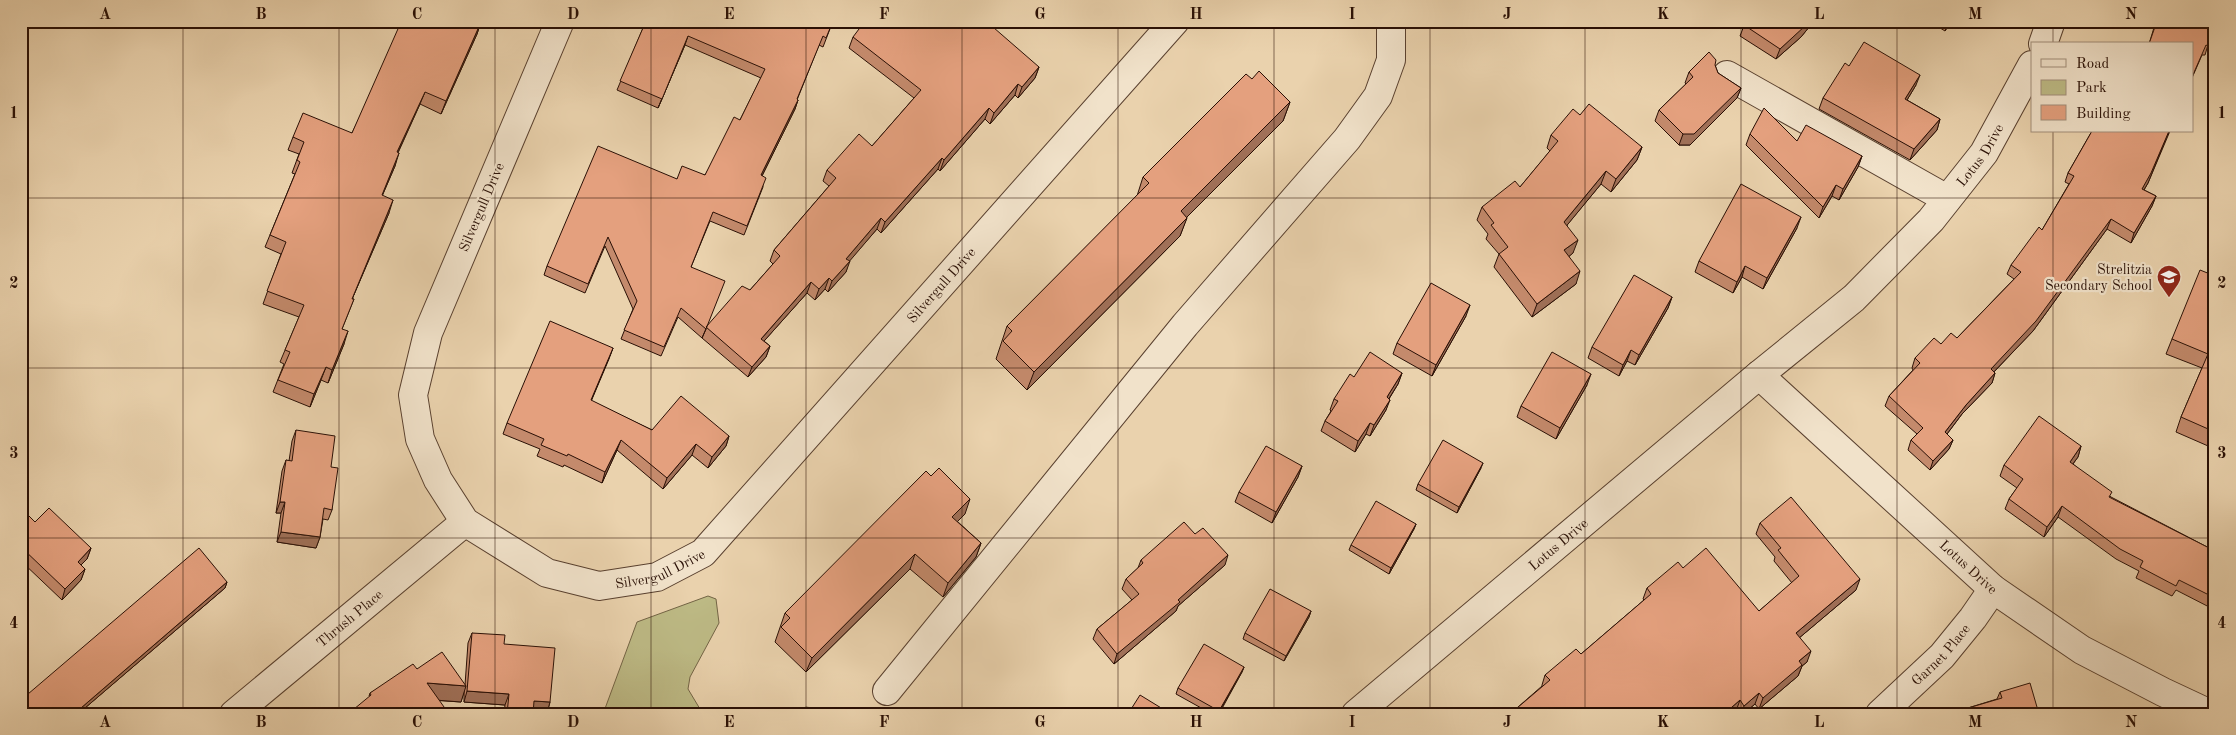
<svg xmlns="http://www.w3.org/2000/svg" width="2236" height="735" font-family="'Old Standard TT',serif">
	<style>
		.green { fill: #bdba85; stroke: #736445 }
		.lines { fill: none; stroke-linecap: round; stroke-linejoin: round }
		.minor-casing { stroke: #59402f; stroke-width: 30 }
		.minor { stroke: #f1e2ca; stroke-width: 28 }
		.wall { fill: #c48a6c; stroke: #290f05 }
		.shaded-wall { fill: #a07058; stroke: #290f05 }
		.building { fill: #e4a07e; stroke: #290f05 }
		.grid { fill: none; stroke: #290f05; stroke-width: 1; stroke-opacity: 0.55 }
		.labels { text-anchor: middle; stroke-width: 4.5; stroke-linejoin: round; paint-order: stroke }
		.street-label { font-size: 14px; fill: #290f05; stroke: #f1e2ca }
		.poi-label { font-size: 14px; fill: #290f05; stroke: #f1e2ca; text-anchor: end }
		.neatline { fill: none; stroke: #290f05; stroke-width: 2 }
		.grid-label { font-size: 16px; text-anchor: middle; font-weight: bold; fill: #290f05 }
	</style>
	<rect width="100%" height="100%" fill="#ead2ad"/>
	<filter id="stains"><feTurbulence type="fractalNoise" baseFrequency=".004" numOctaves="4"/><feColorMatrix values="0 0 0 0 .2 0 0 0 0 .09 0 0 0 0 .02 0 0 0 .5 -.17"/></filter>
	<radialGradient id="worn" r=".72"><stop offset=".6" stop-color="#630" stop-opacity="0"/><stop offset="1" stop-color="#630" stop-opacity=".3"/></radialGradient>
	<path class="green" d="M708 596 716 599 719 623 690 677 688 689 700 709 707 714H603L637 622Z
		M806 707 843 713 844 714H794Z"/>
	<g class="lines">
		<defs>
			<g id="minor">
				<path id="s1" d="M560 21 428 333 413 395 420 439 438 480 465 522 547 573 599 586 657 577 703 553 1175 21"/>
				<path d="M2043 44 2051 21"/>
				<path d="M1727 75 1947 199"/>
				<path id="s2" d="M1759 375 1993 589 2082 650 2163 692 2210 714"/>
				<path d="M887 691 1185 325 1347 139 1378 96 1391 60V21"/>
				<path id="s3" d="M234 714 465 522"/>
				<path id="s4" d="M1356 714 1759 375 1854 298 1931 220 1984 153 2032 65"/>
				<path id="s5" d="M1880 714 1942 656 1973 618 1993 589"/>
			</g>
		</defs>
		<use href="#minor" class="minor-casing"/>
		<use href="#minor" class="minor"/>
	</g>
	<path class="wall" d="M646 21 775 27 833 21 823 47 819 45 797 100H798L795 109 762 176 763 187 744 235 710 221 691 267 707 327 750 290 773 264 770 261 774 250 829 186 823 181 827 170 872 146 914 98 849 48 853 37 1039 67 1035 78 1018 98 1015 95 990 124 985 119 940 171 938 169 881 233 877 229 849 261 846 272 828 292 825 289 815 300 807 293 764 341 770 346 766 357 748 377 702 338 706 329 702 338 678 317 661 356 621 339 633 309 605 246 585 293 544 275 547 266 677 179 705 175 740 120 761 78 685 45 658 108 617 90Z
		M1743 21H1814L1801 37 1776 59 1740 36 1745 23Z
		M1885 21H1899L1896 27Z
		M1929 21H1951L1945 31Z
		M1984 21H1998L1995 27Z
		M2156 21H2215L2205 55H2202L2192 78V44H2149Z
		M481 22 477 34 441 114 420 104 398 153 395 166 382 196 389 213 352 299H354L342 329 344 344 328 383 321 380 310 407 273 392 284 364 280 362 299 317 263 304 281 254 265 247 295 174 292 173 299 154 288 150 293 137 352 133 406 24Z
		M1715 65 1718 73 1741 88 1737 98 1690 145H1679L1655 121 1659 110 1686 84 1685 83 1689 72Z
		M1849 66 1916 85 1907 100 1940 119 1937 130 1910 160 1819 109 1823 98Z
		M1252 79 1290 102 1283 121 1187 217 1180 236 1027 390 996 359 1007 326 1137 196 1143 177Z
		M1580 115 1642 147 1637 160 1611 192 1601 184 1567 225 1573 253 1569 256 1576 284 1532 317 1494 267 1499 254 1486 239 1488 234 1477 220 1482 207 1520 187 1550 151 1547 148 1551 135Z
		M2092 131H2170L2148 183 2144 190 2156 196 2152 206 2131 243 2107 229 2033 331 1994 372 1995 373 1992 383 1962 414 1947 434 1953 440 1949 449 1930 470 1908 450 1911 440 1917 434 1885 406 1889 396 1913 370 1912 368 1915 358 1941 344 1957 338 2014 279 2007 274 2011 265 2042 230 2069 184 2065 182 2068 173Z
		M1750 134 1797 141 1862 156 1858 167 1839 200 1832 196 1819 218 1746 145Z
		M1797 228 1763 289 1742 277 1733 293 1695 272 1699 261Z
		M2215 276V449L2176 432 2181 417 2202 368 2166 354 2172 339Z
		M1672 297 1668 308 1635 365 1627 361 1619 376 1588 358 1592 347Z
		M1466 316 1432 376 1393 354 1397 343Z
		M613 348 591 401 652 430 729 436 726 446 708 468 692 455 663 489 617 450 602 483 564 465 563 467 537 456 540 449 503 434 507 423Z
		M1402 373 1398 384 1389 399 1386 410 1370 436 1366 434 1355 452 1321 431 1325 421 1331 411 1330 410 1334 399 1354 377Z
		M1587 385 1556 439 1517 417 1521 406Z
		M296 430 331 467 332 510 328 520 323 519 320 537 316 548 277 542 281 513H276L282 471 286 460 289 461 292 441Z
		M2081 446 2078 457 2073 464 2111 497 2215 551V610L2176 590 2172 596 2136 578 2139 571 2116 559 2058 517 2044 537 2005 509 2009 499 2017 488 2000 476 2004 465Z
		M1302 466 1298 477 1272 523 1235 502 1239 492Z
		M1481 468 1457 513 1416 490 1418 484Z
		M21 508 35 522 91 548 87 559 81 565 85 569 81 580 62 600 21 561Z
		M965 514 957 521 981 543 976 557 943 597 910 569 806 672 775 642 785 613Z
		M1760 523 1856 590 1799 638 1807 662 1802 666 1798 676 1759 709 1755 704 1743 714H1738L1736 711 1733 714H1510L1542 686V685L1545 675 1581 654 1644 600 1643 599 1647 588 1683 568 1759 611 1792 583 1774 561 1775 557 1756 534Z
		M1416 524 1414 529 1389 574 1349 550 1351 545Z
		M1195 534 1225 565 1178 606 1176 611 1114 664 1093 639 1097 629 1132 600 1122 589 1126 579 1138 568 1141 560Z
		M227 582 225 588 78 714H23L21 712V700Z
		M1311 611 1309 617 1284 661 1243 639 1245 633Z
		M472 633 504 644 550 702 547 713 533 712V714H504L505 705 464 702V691L461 702 369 696 370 693 417 669 465 685 468 643Z
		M1244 667 1242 672 1219 714H1212L1176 694 1178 688Z
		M2000 692 2039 714H1957L1958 711 1997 699Z"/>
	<path class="shaded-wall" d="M1809 21H1814L1801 37 1776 59 1780 49Z
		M1949 21H1951L1945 31Z
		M481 22 477 34 441 114 446 101Z
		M688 36 685 45 658 108 662 99Z
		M1039 67 1035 78 1018 98 1022 87Z
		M1920 75 1916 85 1901 110 1905 99Z
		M1018 84 1015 95 990 124 994 113Z
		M1741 88 1737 98 1690 145H1679L1683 134Z
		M425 92 420 104 392 165 397 152Z
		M798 100 795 109 758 184 761 175Z
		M1290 102 1283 121 1174 230 1181 211Z
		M989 108 985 119 940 171 944 160Z
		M1940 119 1937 130 1910 160 1914 149Z
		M2169 131 2148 183 2139 198 2142 189Z
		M1642 147 1637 160 1611 192 1616 179Z
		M399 153 395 166 377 208 382 195Z
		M1862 156 1858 167 1839 200 1843 189Z
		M942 158 938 169 881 233 885 222Z
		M1606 171 1601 184 1559 235 1564 222Z
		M1836 185 1832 196 1819 218 1823 207Z
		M2156 196 2152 206 2131 243 2134 233Z
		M393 200 389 213 347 311 352 299Z
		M1801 217 1797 228 1763 289 1767 278Z
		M881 218 877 229 842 270 846 259Z
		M1187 218 1180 236 1027 390 1034 372Z
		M2111 219 2107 229 2033 331 1987 379 1991 369Z
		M1578 240 1573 253 1560 264 1564 250Z
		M850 261 846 272 828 292 832 281Z
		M1745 266 1742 277 1733 293 1737 282Z
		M1580 271 1576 284 1532 317 1537 304Z
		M829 278 825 289 815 300 819 289Z
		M811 282 807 293 757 349 761 339Z
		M1672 297 1668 308 1635 365 1639 355Z
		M1470 305 1466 316 1432 376 1436 365Z
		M348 331 344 344 328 383 332 370Z
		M770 346 766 357 748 377 752 367Z
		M613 348 609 359 587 411 591 400Z
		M1631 350 1627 361 1619 376 1623 365Z
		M326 367 321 380 310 407 314 394Z
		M1402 373 1398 384 1383 408 1387 397Z
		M1995 373 1992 383 1962 414 1941 442 1945 432 1966 405Z
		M1591 374 1587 385 1556 439 1560 428Z
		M1390 400 1386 410 1370 436 1374 425Z
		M1370 423 1366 434 1355 452 1358 441Z
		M729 436 726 446 708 468 712 457Z
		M621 440 617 450 602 483 605 472Z
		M1953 440 1949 449 1930 470 1933 461Z
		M696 444 692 455 663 489 667 478Z
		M2081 446 2078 457 2066 473 2070 462Z
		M1483 463 1481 468 1457 513 1459 507Z
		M1302 466 1298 477 1272 523 1276 512Z
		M970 499 965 514 947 532 952 517Z
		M280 502H285L281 513H276Z
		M2062 506 2058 517 2044 537 2047 527Z
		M1416 524 1414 529 1389 574 1391 568Z
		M281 532 320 537 316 548 277 542Z
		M981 543 976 557 943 597 948 583Z
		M91 548 87 559 74 572 78 562Z
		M915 554 910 569 806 672 812 658Z
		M1228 555 1225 565 1178 606 1176 611 1114 664 1117 654Z
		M85 569 81 580 62 600 65 589Z
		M1860 579 1856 590 1792 644 1796 633Z
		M227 582 225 588 78 714H74Z
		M1311 611 1309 617 1284 661 1286 656Z
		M1811 651 1807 662 1802 666 1798 676 1759 709 1763 698 1799 661Z
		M1244 667 1242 672 1218 714 1219 711Z
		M427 683 466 686 461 702 422 699Z
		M467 691 509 694 505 705 464 702Z
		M1759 693 1755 704 1743 714H1741L1744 706Z
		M1740 700 1736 711 1733 714H1724Z
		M534 701 550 702 547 713 530 711Z"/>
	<path class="building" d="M408 21 481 22 446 101 425 92 397 152 399 153 382 195 393 200 352 299H354L342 329 348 331 332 370 326 367 314 394 278 380 290 352 285 350 304 305 267 291 286 242 270 235 300 162 297 160 304 142 293 137 303 113 352 133 401 22 406 24Z
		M646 21H761L775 27 778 21H833L826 38 823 36 797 99 798 100 761 175 766 178 747 226 713 212 691 267 725 281 706 329 681 308 664 347 624 330 637 301 608 237 588 284 547 266 598 146 677 179 682 166 705 175 734 117 740 120 765 69 688 36 662 99 620 81Z
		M865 21H986L1039 67 1022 87 1018 84 994 113 989 108 944 160 942 158 885 222 881 218 846 259 850 261 832 281 829 278 819 289 811 282 761 339 770 346 752 367 706 327 742 286 750 290 780 256 774 250 836 178 827 170 859 134 872 146 921 90 853 37Z
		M1746 21H1809L1805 26 1780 49 1744 25Z
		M2157 21H2215V24L2208 46 2206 45 2192 77V44H2149Z
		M1864 42 1920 75 1905 99 1940 119 1914 149 1823 98 1845 63 1849 66Z
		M1709 52 1716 60 1715 65 1718 73 1741 88 1694 134H1683L1659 110 1693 77 1689 72Z
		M1259 71 1290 102 1181 211 1187 218 1034 372 1003 341 1012 331 1007 326 1149 183 1143 177 1246 74 1252 79Z
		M1589 104 1642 147 1616 179 1606 171 1564 222 1578 240 1564 250 1580 271 1537 304 1499 254 1508 247 1491 225 1494 223 1482 207 1515 181 1520 187 1558 141 1551 135 1573 109 1580 115Z
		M1764 108 1797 141 1806 125 1862 156 1843 189 1836 185 1823 207 1750 134Z
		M2092 131H2169L2151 173 2142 189 2156 196 2134 233 2111 219 2036 321 1991 369 1995 373 1966 405 1945 432 1953 440 1933 461 1911 440 1923 428 1889 396 1920 363 1915 358 1934 338 1941 344 1951 333 1957 338 2021 272 2011 265 2039 227 2042 230 2074 176 2068 173Z
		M1741 184 1801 217 1767 278 1745 266 1737 282 1699 261Z
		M2200 270 2215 276V432L2181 417 2208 354 2172 339Z
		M1634 275 1672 297 1639 355 1631 350 1623 365 1592 347Z
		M1431 283 1470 305 1436 365 1397 343Z
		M550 321 613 348 591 400 652 430 681 396 729 436 712 457 696 444 667 478 621 440 605 472 568 454 567 456 541 445 544 439 507 423Z
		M1370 352 1402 373 1387 397 1390 400 1374 425 1370 423 1358 441 1325 421 1338 401 1334 399 1350 374 1354 377Z
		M1552 352 1591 374 1560 428 1521 406Z
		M2039 416 2081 446 2070 462 2112 492 2109 497 2215 551V598L2179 580 2176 586 2140 567 2143 561 2120 549 2062 506 2047 527 2009 499 2023 479 2004 465Z
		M296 430 335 436 331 467 338 468 332 510 324 508 320 537 281 532 285 502H280L286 460 292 461Z
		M1443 440 1483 463 1459 507 1418 484Z
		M1266 446 1302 466 1276 512 1239 492Z
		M939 468 970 499 952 517 981 543 948 583 915 554 812 658 781 627 790 618 785 613 926 471 931 476Z
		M1791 497 1860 579 1796 633 1811 651 1799 661 1802 665 1763 698 1759 693 1744 706 1740 700 1724 714H1510L1550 680 1545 675 1576 649 1581 654 1651 594 1647 588 1678 562 1683 568 1706 548 1759 611 1799 576 1778 550 1781 548 1760 523Z
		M1376 501 1416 524 1391 568 1351 545Z
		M21 508 35 522 49 508 91 548 78 562 85 569 65 589 21 547Z
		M1184 522 1195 534 1203 528 1228 555 1178 600 1180 602 1117 654 1097 629 1139 594 1126 579 1143 563 1141 560Z
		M199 548 227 582 74 714H30L21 704V700Z
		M1270 589 1311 611 1286 656 1245 633Z
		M472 633 505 635 504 644 555 648 550 702 534 701 533 714H507L509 694 467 691Z
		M1204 644 1244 667 1219 711 1178 688Z
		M442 652 466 686 427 683 449 714H348L371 695 370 693 413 664 417 669Z
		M2030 683 2039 714H1958V711L2002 698 2000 692Z
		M1140 695 1171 714H1128Z
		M1492 709 1495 714H1486Z"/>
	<path class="grid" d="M183 21V714M339 21V714M495 21V714M651 21V714M806 21V714M962 21V714M1118 21V714M1274 21V714M1430 21V714M1585 21V714M1741 21V714M1897 21V714M2053 21V44M2053 131V714M21 198H2215M21 368H2215M21 538H2215"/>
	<defs>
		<symbol id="school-pin" viewBox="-11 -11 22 30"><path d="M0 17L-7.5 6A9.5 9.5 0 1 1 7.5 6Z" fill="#8f2418" stroke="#f1e2ca"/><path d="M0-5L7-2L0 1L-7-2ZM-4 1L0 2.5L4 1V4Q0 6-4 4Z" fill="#fff"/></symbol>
	</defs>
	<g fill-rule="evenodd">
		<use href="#school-pin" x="2155" y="263" width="28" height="38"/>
	</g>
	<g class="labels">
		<g class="street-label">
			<text dy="5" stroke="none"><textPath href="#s4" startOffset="840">Lotus Drive</textPath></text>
			<text transform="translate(481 207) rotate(-67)" y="5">Silvergull Drive</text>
			<text dy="5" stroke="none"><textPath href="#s1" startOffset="1161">Silvergull Drive</textPath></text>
			<text dy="5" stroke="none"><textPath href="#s4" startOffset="264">Lotus Drive</textPath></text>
			<text dy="5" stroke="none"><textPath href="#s1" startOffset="756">Silvergull Drive</textPath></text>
			<text dy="5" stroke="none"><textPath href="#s2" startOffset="284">Lotus Drive</textPath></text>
			<text dy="5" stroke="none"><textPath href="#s3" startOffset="150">Thrush Place</textPath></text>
			<text dy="5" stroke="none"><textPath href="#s5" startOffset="85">Garnet Place</textPath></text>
		</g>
		<g class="poi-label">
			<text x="2152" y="274">Strelitzia<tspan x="2152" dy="16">Secondary School</tspan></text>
		</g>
	</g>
	<rect width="2236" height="735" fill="none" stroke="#ead2ad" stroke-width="55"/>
	<rect x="2031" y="42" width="162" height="90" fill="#f1e2ca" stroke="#a18e7b"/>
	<rect x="2041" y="59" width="25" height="8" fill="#f1e2ca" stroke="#a18e7b"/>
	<text x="2076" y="68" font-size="15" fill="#290f05">Road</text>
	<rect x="2041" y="80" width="25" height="15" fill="#bdba85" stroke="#a18e7b"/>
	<text x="2076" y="92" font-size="15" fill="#290f05">Park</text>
	<rect x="2041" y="105" width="25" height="15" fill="#e4a07e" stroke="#a18e7b"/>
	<text x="2076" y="118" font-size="15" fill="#290f05">Building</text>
	<rect x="28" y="28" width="2180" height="680" class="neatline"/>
	<g class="grid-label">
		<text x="105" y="19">A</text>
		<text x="261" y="19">B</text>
		<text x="417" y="19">C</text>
		<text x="573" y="19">D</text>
		<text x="729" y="19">E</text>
		<text x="884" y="19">F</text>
		<text x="1040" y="19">G</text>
		<text x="1196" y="19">H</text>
		<text x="1352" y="19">I</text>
		<text x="1507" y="19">J</text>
		<text x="1663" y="19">K</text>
		<text x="1819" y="19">L</text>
		<text x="1975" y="19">M</text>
		<text x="2131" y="19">N</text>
		<text x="14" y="118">1</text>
		<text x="2222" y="118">1</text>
		<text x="14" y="288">2</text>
		<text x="2222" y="288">2</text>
		<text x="14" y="458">3</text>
		<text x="2222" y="458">3</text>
		<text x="14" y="628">4</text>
		<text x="2222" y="628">4</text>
		<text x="105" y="727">A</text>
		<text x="261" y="727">B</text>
		<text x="417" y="727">C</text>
		<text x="573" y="727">D</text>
		<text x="729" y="727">E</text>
		<text x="884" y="727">F</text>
		<text x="1040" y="727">G</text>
		<text x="1196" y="727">H</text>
		<text x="1352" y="727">I</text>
		<text x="1507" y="727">J</text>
		<text x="1663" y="727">K</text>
		<text x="1819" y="727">L</text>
		<text x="1975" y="727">M</text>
		<text x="2131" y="727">N</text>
	</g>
	<rect width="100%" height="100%" filter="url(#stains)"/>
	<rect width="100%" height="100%" fill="url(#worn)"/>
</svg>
